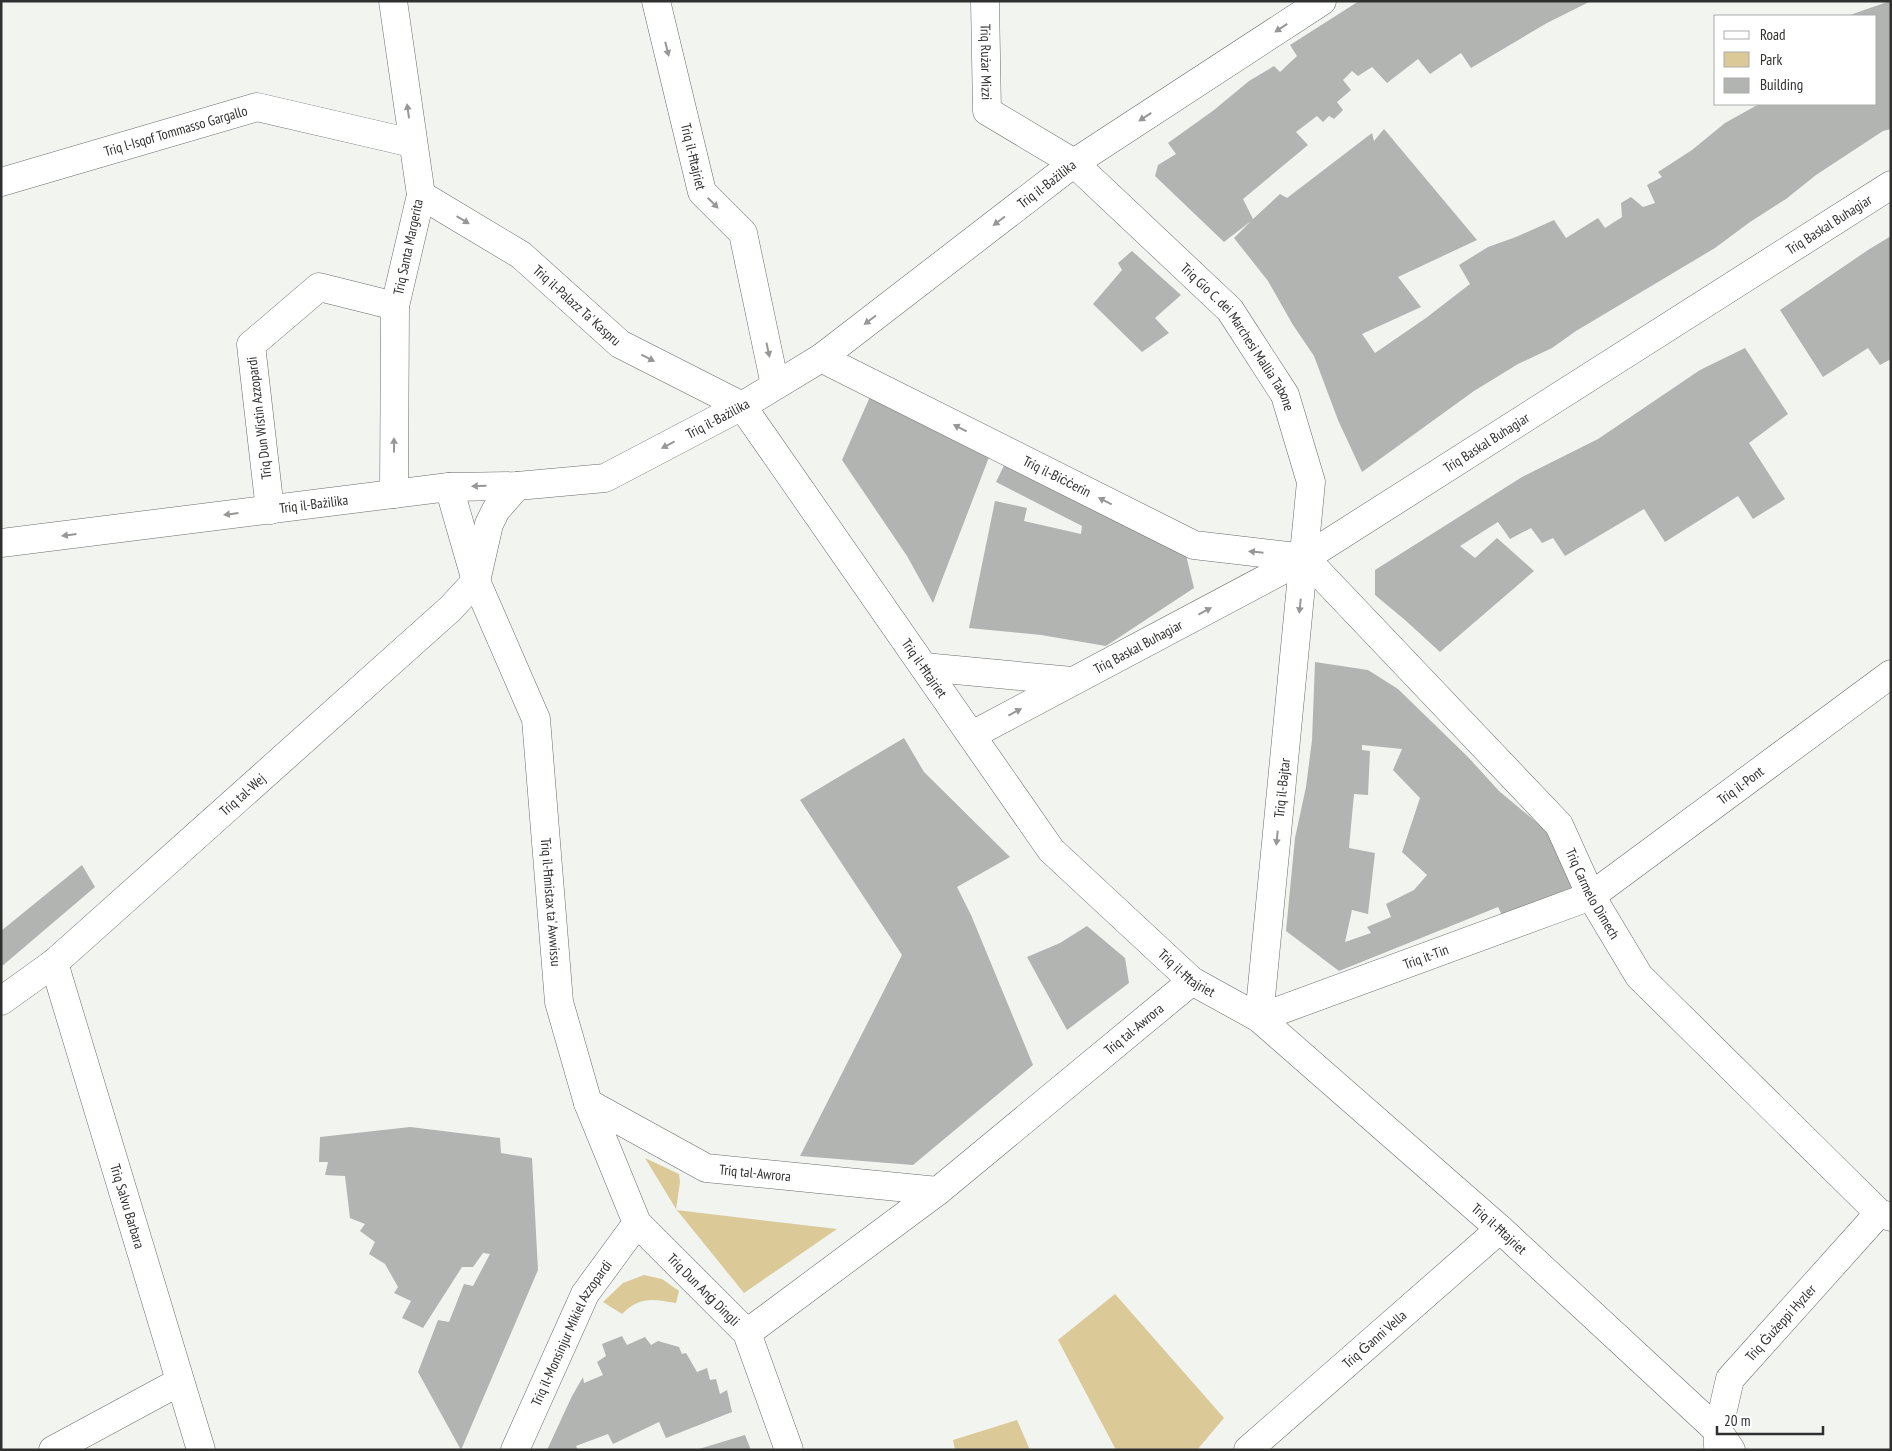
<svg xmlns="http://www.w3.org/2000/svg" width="1892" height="1451" font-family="'PT Sans Narrow',sans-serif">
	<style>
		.green { fill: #dbc998 }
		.building { fill: #b1b4b1; fill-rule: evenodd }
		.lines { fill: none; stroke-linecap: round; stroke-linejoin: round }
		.minor-casing { stroke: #6a6c68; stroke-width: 29 }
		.tertiary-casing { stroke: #6a6c68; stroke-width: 29 }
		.minor { stroke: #fff; stroke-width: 28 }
		.tertiary { stroke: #fff; stroke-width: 28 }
		.oneway { fill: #979896 }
		.labels { text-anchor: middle; stroke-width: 4; stroke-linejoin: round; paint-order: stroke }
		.street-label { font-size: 14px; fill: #2f302e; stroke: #fff }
	</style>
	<rect width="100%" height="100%" fill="#f2f4f0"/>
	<path class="green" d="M645 1158 679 1174 680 1182 676 1210 837 1229 744 1293 676 1209Z
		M644 1275 662 1279 679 1291 676 1303C653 1299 640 1296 622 1314L603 1302 623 1283Z
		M1115 1294 1224 1418 1197 1450H1116L1058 1340Z
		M1017 1420 1030 1450H955L953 1440Z"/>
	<path class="building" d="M1359 1H1591L1547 23 1471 68 1461 53 1430 74 1418 59 1387 83 1372 67 1358 76 1352 71 1343 80 1351 90 1337 102 1343 110 1334 119 1329 116 1323 122 1317 116 1296 132 1308 145 1243 199 1253 219 1280 194 1287 198 1372 133 1374 141 1384 129 1477 240 1398 277 1421 307 1362 334 1375 353 1426 318 1470 284 1459 265 1488 247 1516 237 1554 220 1566 238 1598 218 1605 228 1622 217 1621 203 1631 197 1643 207 1655 203 1647 185 1662 177 1658 172 1692 150 1725 123 1759 104H1876V16H1847L1890 1 1891 129 1883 131 1816 175 1786 199 1750 222 1715 248 1576 331 1552 348 1518 364 1474 391 1362 472 1338 420 1314 356 1293 325 1268 281 1234 238 1251 221 1224 242 1155 176 1158 165 1176 154 1168 143 1214 110 1249 81 1274 66 1280 72 1297 56 1290 45Z
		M1891 236V359L1880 365 1868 348 1823 377 1780 310 1868 250Z
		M1132 251 1181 295 1155 318 1169 333 1142 352 1093 304 1122 270 1118 263Z
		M1745 348 1788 414 1749 443 1785 499 1753 519 1738 496 1665 542 1644 509 1565 556 1553 538 1542 543 1531 528 1510 539 1498 522 1460 546 1475 558 1497 538 1534 571 1440 652 1405 620 1375 595V570L1522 477 1598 439 1700 370Z
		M873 390 991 452 933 603 907 556 842 460Z
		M1010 453 1185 551 1194 588 1106 646 1041 635 969 628 995 501 1027 508 1024 521 1081 534 1082 526 996 482Z
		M1315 662 1368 670 1398 689 1468 757 1499 791 1552 835 1579 892 1504 919 1498 907 1339 971 1286 931 1295 838 1306 787 1312 740ZM1362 745 1402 749 1393 770 1420 798 1402 852 1427 875 1414 890 1386 904 1391 917 1367 927 1371 933 1345 942 1352 910 1368 914 1375 853 1349 848 1354 794 1368 795 1370 751 1362 750Z
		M904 738 924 772 1010 857 957 887 971 915 1033 1065 913 1165 800 1156 902 955 800 800Z
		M82 865 95 887 1 967V931Z
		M1087 926 1125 958 1129 983 1067 1030 1027 957 1060 943Z
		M410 1127 500 1138 501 1153 532 1158 538 1270 461 1450 418 1372 438 1320 449 1322 464 1284 473 1286 490 1254 483 1253 473 1267H462L423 1328 402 1318 411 1301 394 1293 398 1287 385 1264 369 1254 375 1242 360 1231 365 1224 350 1218 345 1176 325 1175 328 1162H319L320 1137Z
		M622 1336 627 1345 645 1337 651 1345 658 1341 679 1347 682 1354 686 1353 697 1372 707 1368 710 1380 716 1379 720 1394 727 1390 732 1412 666 1438 659 1422 613 1444 608 1434 576 1446 578 1450H547L572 1396 583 1377 584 1383 603 1375 597 1362 606 1356 602 1344Z
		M745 1435 751 1450H699V1449Z"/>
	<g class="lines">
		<defs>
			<g id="minor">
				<path d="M393 1 421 195 395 306 394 494"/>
				<path id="s1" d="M656 1 702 192 743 233 775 385"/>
				<path id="s2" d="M985 1 987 111 1074 163 1230 310 1285 395 1311 482 1259 1018 1591 896 1891 674"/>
				<path id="s3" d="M1 182 257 107 412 143"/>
				<path id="s4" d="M421 195 521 255 620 344 742 406 1051 850 1192 981 1259 1018 1500 1229 1718 1431 1731 1450"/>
				<path id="s5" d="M821 358 1194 545 1305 558"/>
				<path id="s6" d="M449 487 476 581 536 719 559 1002 588 1103 637 1223 747 1333 789 1450"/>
				<path d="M270 510 251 345 319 287 395 306"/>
				<path id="s7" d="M1305 558 1559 825 1591 896 1639 976 1879 1213 1891 1217"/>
				<path d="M477 577 489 524 496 510 517 486"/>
				<path d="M924 667 1072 681"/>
				<path id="s8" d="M972 735 1305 558 1891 185"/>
				<path id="s9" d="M54 963 201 1450"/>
				<path id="s10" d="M1 1001 54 963 450 609 476 581"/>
				<path id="s11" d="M588 1103 706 1168 938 1191"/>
				<path id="s12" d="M747 1333 938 1191 1192 981"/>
				<path id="s13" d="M1718 1446V1431L1730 1379 1879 1213"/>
				<path d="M53 1450 179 1382"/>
				<path id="s14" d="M515 1450 585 1294 637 1223"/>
				<path id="s15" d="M1248 1450 1500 1229"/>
			</g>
			<g id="tertiary">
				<path id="s16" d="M1 543 449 487 517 486 605 478 742 406 821 358 1074 163 1322 1"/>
			</g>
		</defs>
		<use href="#minor" class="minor-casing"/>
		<use href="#tertiary" class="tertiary-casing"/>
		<use href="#minor" class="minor"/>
		<use href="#tertiary" class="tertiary"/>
	</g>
	<defs><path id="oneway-solid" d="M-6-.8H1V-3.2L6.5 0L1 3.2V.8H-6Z" transform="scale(1.25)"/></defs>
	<g class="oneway">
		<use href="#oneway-solid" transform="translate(1281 28) rotate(147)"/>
		<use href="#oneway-solid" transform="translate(667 49) rotate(76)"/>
		<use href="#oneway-solid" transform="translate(408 111) rotate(-98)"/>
		<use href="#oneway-solid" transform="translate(1145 117) rotate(147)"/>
		<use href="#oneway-solid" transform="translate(713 203) rotate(45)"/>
		<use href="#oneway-solid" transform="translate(463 220) rotate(31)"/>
		<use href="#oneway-solid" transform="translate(999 221) rotate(143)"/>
		<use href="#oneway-solid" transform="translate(870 320) rotate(143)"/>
		<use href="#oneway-solid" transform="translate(768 350) rotate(78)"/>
		<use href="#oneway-solid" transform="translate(648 358) rotate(27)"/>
		<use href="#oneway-solid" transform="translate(960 428) rotate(-153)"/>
		<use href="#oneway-solid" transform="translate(394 445) rotate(-90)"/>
		<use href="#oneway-solid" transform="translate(668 445) rotate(152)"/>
		<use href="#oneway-solid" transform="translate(479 486) rotate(179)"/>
		<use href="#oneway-solid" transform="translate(1105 501) rotate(-153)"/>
		<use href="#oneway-solid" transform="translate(231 514) rotate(173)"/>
		<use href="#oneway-solid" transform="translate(69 535) rotate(173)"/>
		<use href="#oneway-solid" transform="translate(1256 552) rotate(-174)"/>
		<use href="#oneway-solid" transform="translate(1300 606) rotate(96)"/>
		<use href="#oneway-solid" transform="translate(1205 611) rotate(-28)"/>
		<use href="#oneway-solid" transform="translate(1015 712) rotate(-28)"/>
		<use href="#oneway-solid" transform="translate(1277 838) rotate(96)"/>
	</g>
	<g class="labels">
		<g class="street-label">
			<text dy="5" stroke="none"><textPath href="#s2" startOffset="61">Triq Rużar Mizzi</textPath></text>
			<text dy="5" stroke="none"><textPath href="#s3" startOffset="182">Triq l-Isqof Tommasso Gargallo</textPath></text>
			<text dy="5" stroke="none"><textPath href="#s1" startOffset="160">Triq il-Ħtajriet</textPath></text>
			<text dy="5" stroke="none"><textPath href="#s16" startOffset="1140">Triq il-Bażilika</textPath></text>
			<text dy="5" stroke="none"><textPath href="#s8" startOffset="998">Triq Baskal Buhagiar</textPath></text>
			<text transform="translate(408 247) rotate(-78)" y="5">Triq Santa Margerita</text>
			<text dy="5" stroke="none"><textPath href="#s4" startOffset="192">Triq il-Palazz Ta' Kaspru</textPath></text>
			<text dy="5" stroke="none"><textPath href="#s2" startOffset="452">Triq Gio C. dei Marchesi Mallia Tabone</textPath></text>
			<text transform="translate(259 418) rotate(-97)" y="5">Triq Dun Wistin Azzopardi</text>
			<text dy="5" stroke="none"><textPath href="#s16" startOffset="735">Triq il-Bażilika</textPath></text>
			<text dy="5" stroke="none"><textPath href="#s8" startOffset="592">Triq Baskal Buhagiar</textPath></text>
			<text dy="5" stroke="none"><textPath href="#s5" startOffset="264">Triq il-Biċċerin</textPath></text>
			<text dy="5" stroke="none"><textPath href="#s16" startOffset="315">Triq il-Bażilika</textPath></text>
			<text dy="5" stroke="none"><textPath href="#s8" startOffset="188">Triq Baskal Buhagiar</textPath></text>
			<text dy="5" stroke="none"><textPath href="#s4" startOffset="706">Triq il-Ħtajriet</textPath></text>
			<text dy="5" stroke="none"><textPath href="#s2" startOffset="1696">Triq il-Pont</textPath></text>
			<text transform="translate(1282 788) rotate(-84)" y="5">Triq il-Bajtar</text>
			<text dy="5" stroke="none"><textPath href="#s10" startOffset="318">Triq tal-Wej</textPath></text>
			<text dy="5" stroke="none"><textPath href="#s7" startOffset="445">Triq Carmelo Dimech</textPath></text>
			<text dy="5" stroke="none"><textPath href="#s6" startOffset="432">Triq il-Ħmistax ta' Awwissu</textPath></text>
			<text dy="5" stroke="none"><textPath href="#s2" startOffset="1334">Triq it-Tin</textPath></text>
			<text dy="5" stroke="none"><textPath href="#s4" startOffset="1111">Triq il-Ħtajriet</textPath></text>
			<text dy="5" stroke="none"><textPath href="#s12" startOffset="492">Triq tal-Awrora</textPath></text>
			<text dy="5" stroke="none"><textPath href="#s11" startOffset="184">Triq tal-Awrora</textPath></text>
			<text dy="5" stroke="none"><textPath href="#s9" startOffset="254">Triq Salvu Barbara</textPath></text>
			<text dy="5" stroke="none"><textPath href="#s4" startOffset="1516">Triq il-Ħtajriet</textPath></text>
			<text dy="5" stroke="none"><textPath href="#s6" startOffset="861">Triq Dun Anġ Dingli</textPath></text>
			<text dy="5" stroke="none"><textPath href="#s13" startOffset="144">Triq Ġużeppi Hyzler</textPath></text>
			<text dy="5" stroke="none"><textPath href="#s14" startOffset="130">Triq il-Monsinjur Mikiel Azzopardi</textPath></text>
			<text dy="5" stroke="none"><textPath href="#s15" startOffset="168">Triq Ġanni Vella</textPath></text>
		</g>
	</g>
	<rect width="1892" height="1451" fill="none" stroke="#2f302e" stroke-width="5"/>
	<rect x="1714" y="15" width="162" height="90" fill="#ffffff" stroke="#acacab"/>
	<rect x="1724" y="31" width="25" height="8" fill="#ffffff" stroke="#acacab"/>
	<text x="1760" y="40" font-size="15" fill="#2f302e">Road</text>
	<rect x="1724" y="52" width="25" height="15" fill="#dbc998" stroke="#acacab"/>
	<text x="1760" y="65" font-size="15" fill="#2f302e">Park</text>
	<rect x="1724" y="78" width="25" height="15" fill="#b1b4b1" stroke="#acacab"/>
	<text x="1760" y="90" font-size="15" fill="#2f302e">Building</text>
	<path d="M1717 1426v8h106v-8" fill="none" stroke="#2f302e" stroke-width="2.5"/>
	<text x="1724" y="1426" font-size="15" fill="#2f302e" stroke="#ffffff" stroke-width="4" paint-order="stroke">20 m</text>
</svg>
